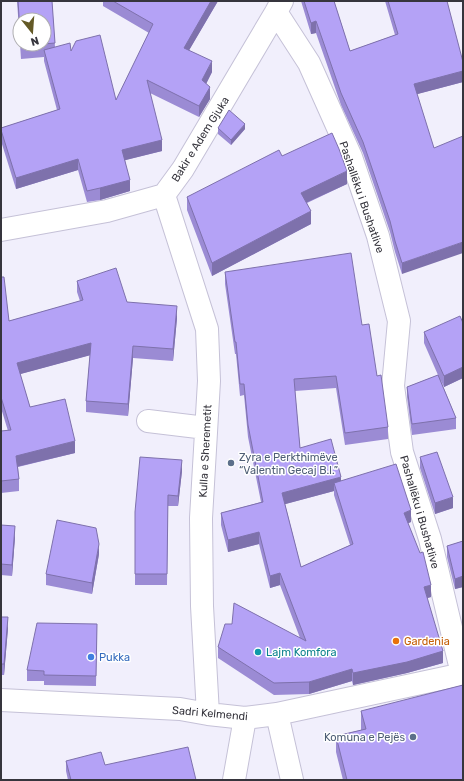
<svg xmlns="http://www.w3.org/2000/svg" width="464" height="781" font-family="Rubik,sans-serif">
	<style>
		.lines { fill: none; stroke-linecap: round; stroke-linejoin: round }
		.minor-casing { stroke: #c5c1d7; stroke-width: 24 }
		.minor { stroke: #fff; stroke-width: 22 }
		.wall { fill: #9b8bd4; fill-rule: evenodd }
		.shaded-wall { fill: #7e71ac }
		.building { fill: #b4a2f6; stroke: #7e71ac }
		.service-dot { fill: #5c6f8a; stroke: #fff; stroke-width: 1.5 }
		.food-dot { fill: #e8710a; stroke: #fff; stroke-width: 1.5 }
		.culture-dot { fill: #0f9aa8; stroke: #fff; stroke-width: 1.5 }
		.shop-dot { fill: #3f7fe0; stroke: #fff; stroke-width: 1.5 }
		.labels { text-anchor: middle; stroke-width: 3; stroke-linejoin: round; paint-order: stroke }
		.street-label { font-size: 11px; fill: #36353d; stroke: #fff }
		.service-label { font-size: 11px; fill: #4e5e75; stroke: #fff; text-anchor: start }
		.food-label { font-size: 11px; fill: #c56008; stroke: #fff; text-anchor: start }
		.culture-label { font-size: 11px; fill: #0d838f; stroke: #fff; text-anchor: start }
		.shop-label { font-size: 11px; fill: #366cbe; stroke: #fff; text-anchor: start }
	</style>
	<rect width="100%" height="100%" fill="#f1effc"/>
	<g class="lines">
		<defs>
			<path id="minor" d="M276 12 309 63 351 157 378 236 399 321 393 386 402 452 430 539 462 674
				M164 195 207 329 209 381 201 518 202 606 208 714
				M1 230 107 211 164 195 183 169 276 12 282 1
				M148 421 206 428
				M1 700 180 709 208 714 245 718 277 714 463 674
				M277 714 292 780
				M234 780 245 718"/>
		</defs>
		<use href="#minor" class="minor-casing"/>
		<use href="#minor" class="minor"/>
	</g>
	<path class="wall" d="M17 1H52L55 47 71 51 116 100 149 33 103 6V1H218L189 50 212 72 206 84 210 99 199 117 150 93 162 151 125 160 130 191 100 200 87 202 78 170 16 189 1 141V128L57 110 44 61V57L21 59 20 44H44L20 20V44Z
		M301 1H334L350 51 395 35 385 1H447L463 82 417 94 402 274 395 252 390 232 363 153 341 105 316 33 311 34Z
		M218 128 245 129 231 145 218 134Z
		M282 156 347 184 307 203 311 224 212 276 187 210V197Z
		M225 272 362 325 377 376 388 427V439L345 445 336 388 295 391 300 448 341 481 411 522 408 523 431 597 427 598 443 663 407 673 353 685 352 681 309 694 274 695 218 658V647L300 638 280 585 270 588 259 544 228 552 221 525V513L261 502 248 437 244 395 240 396 236 354H235L225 284ZM334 491V495L350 545 301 567 285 504Z
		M1 277 9 321 80 301 77 292V281L127 302 177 318 173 361 133 358 128 416 86 412V401L90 355 20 374 30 407 75 453 18 467 19 479V491L1 493V431H8L1 408Z
		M463 323V378L444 387 440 379 456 418V429L412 435 407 397V387L438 375 424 343V332Z
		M420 457 453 508 435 514 420 468Z
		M182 471 178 506H168L167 585H135V512Z
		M1 525 15 537 12 576 1 575Z
		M463 541V588V587L455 589 447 557V546Z
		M99 554 92 594 46 585V574Z
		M1 617 8 628 4 675H1Z
		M97 624 96 686 44 685V681H27V670Z
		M361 711 463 780H343L336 752V736L361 730Z
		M66 761 105 765 196 780H68L66 771Z"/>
	<path class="shaded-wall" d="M211 1H218L184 59V48Z
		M316 21V33L311 34V23Z
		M212 61V72L202 92V80Z
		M463 71V82L414 95V84Z
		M210 87V99L199 117V106Z
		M245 124V129L231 145V140Z
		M162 140V151L122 161V150Z
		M78 159V170L16 189V178Z
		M347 171V184L301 205V193Z
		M130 180V191L100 200V188Z
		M311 211V224L212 276V263Z
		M463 242V253L402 274V263Z
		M177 306V318L173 361V349Z
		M91 343V355L17 375V363Z
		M133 346V358L128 416V404Z
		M463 367V378L444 387V376Z
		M75 441V453L16 467V456Z
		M182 460V471L178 506V496Z
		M341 477V489L334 483V491L282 505V493Z
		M453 497V508L435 514V503Z
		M411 510V522L404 525V513Z
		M15 526V537L12 576V565Z
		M259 532V544L228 552V540Z
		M99 544V554L92 594V583Z
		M280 573V585L270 588V576Z
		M463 576V587L455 589V579Z
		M431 585V597L424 599V587Z
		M8 617V628L4 675V664Z
		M443 651V663L407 673 353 685V673Z
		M352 669V681L309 694V682Z"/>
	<path class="building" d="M18 1H52L55 43 21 46V44H44V20H20V31Z
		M113 1H211L184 48 212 61 202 80 210 87 199 106 147 80 162 140 122 150 130 180 100 188 87 191 78 159 16 178 1 130V128L60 109 44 50 70 43 71 51 76 41 100 35 116 100 153 24Z
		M304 1H334L350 51 398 34 388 1H447L463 62V71L414 84 434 148 463 136V242L402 263 395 241 390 221 363 142 341 93 316 21 311 23Z
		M229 110 245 124 231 140 218 128Z
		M332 133 339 149 347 171 301 193 311 211 212 263 187 197 279 150 282 156Z
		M351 253 362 325 369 324 377 376 381 375 388 427 345 433 336 376 294 379 300 448 331 439 341 477 282 493 301 567 353 544 334 483 396 464 411 510 404 513 420 553 423 552 431 585 424 587 443 651 407 662 353 673 352 669 309 682 274 683 218 647 225 624H232L234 603 306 641 280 573 270 576 259 532 228 540 221 513 263 502 248 425 244 384H240L236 342H235L225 272Z
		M116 268 127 302 177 306 173 349 133 346 128 404 86 401 91 343 17 363 30 407 65 399 75 441 16 456 19 479 1 481V431L11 430 1 397V277H4L9 321 83 300 77 281Z
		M460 316 463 323V367L444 376 424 332Z
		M438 375 456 418 412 424 407 387Z
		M437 452 453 497 435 503 420 457Z
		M140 457 182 460 178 496 168 495 167 574H135V512Z
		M57 520 96 528 99 544 92 583 46 574Z
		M1 525 15 526 12 565 1 564Z
		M463 541V578V576L455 579 447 546Z
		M1 617H8L4 664H1Z
		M37 623 97 624 96 676 44 675V671L27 670Z
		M463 685V780H347L336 736 366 729 361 711Z
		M188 747 196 780H71L66 761 101 752 105 765Z"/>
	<g class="service-dot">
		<circle cx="231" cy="463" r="4"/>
		<circle cx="413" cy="737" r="4"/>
	</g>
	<circle class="food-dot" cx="396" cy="641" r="4"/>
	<circle class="culture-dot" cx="258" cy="652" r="4"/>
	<circle class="shop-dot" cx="91" cy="657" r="4"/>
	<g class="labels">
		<g class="street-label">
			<text transform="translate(200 139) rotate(-58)" y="4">Bakir e Adem Gjuka</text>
			<text transform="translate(362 197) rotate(71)" y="4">Pashallëku i Bushatlive</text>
			<text transform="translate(205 451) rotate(-87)" y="4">Kulla e Sheremetit</text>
			<text transform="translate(420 512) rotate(74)" y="4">Pashallëku i Bushatlive</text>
			<text transform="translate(210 713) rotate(5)" y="4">Sadri Kelmendi</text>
		</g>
		<g class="service-label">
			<text x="239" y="461">Zyra e Perkthimëve<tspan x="239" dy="13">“Valentin Gecaj B.I.”</tspan></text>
			<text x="405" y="741" text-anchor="end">Komuna e Pejës</text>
		</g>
		<g class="food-label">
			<text x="404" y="645">Gardenia</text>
		</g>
		<g class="culture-label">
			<text x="266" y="656">Lajm Komfora</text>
		</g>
		<g class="shop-label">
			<text x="99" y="661">Pukka</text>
		</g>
	</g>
	<rect width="464" height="781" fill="none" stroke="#36353d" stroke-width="4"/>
	<g transform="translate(32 32) rotate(163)"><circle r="19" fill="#ffffff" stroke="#afaeb1"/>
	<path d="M0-3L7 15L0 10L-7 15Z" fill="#635926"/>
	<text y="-6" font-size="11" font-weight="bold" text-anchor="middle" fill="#36353d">N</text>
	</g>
</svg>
